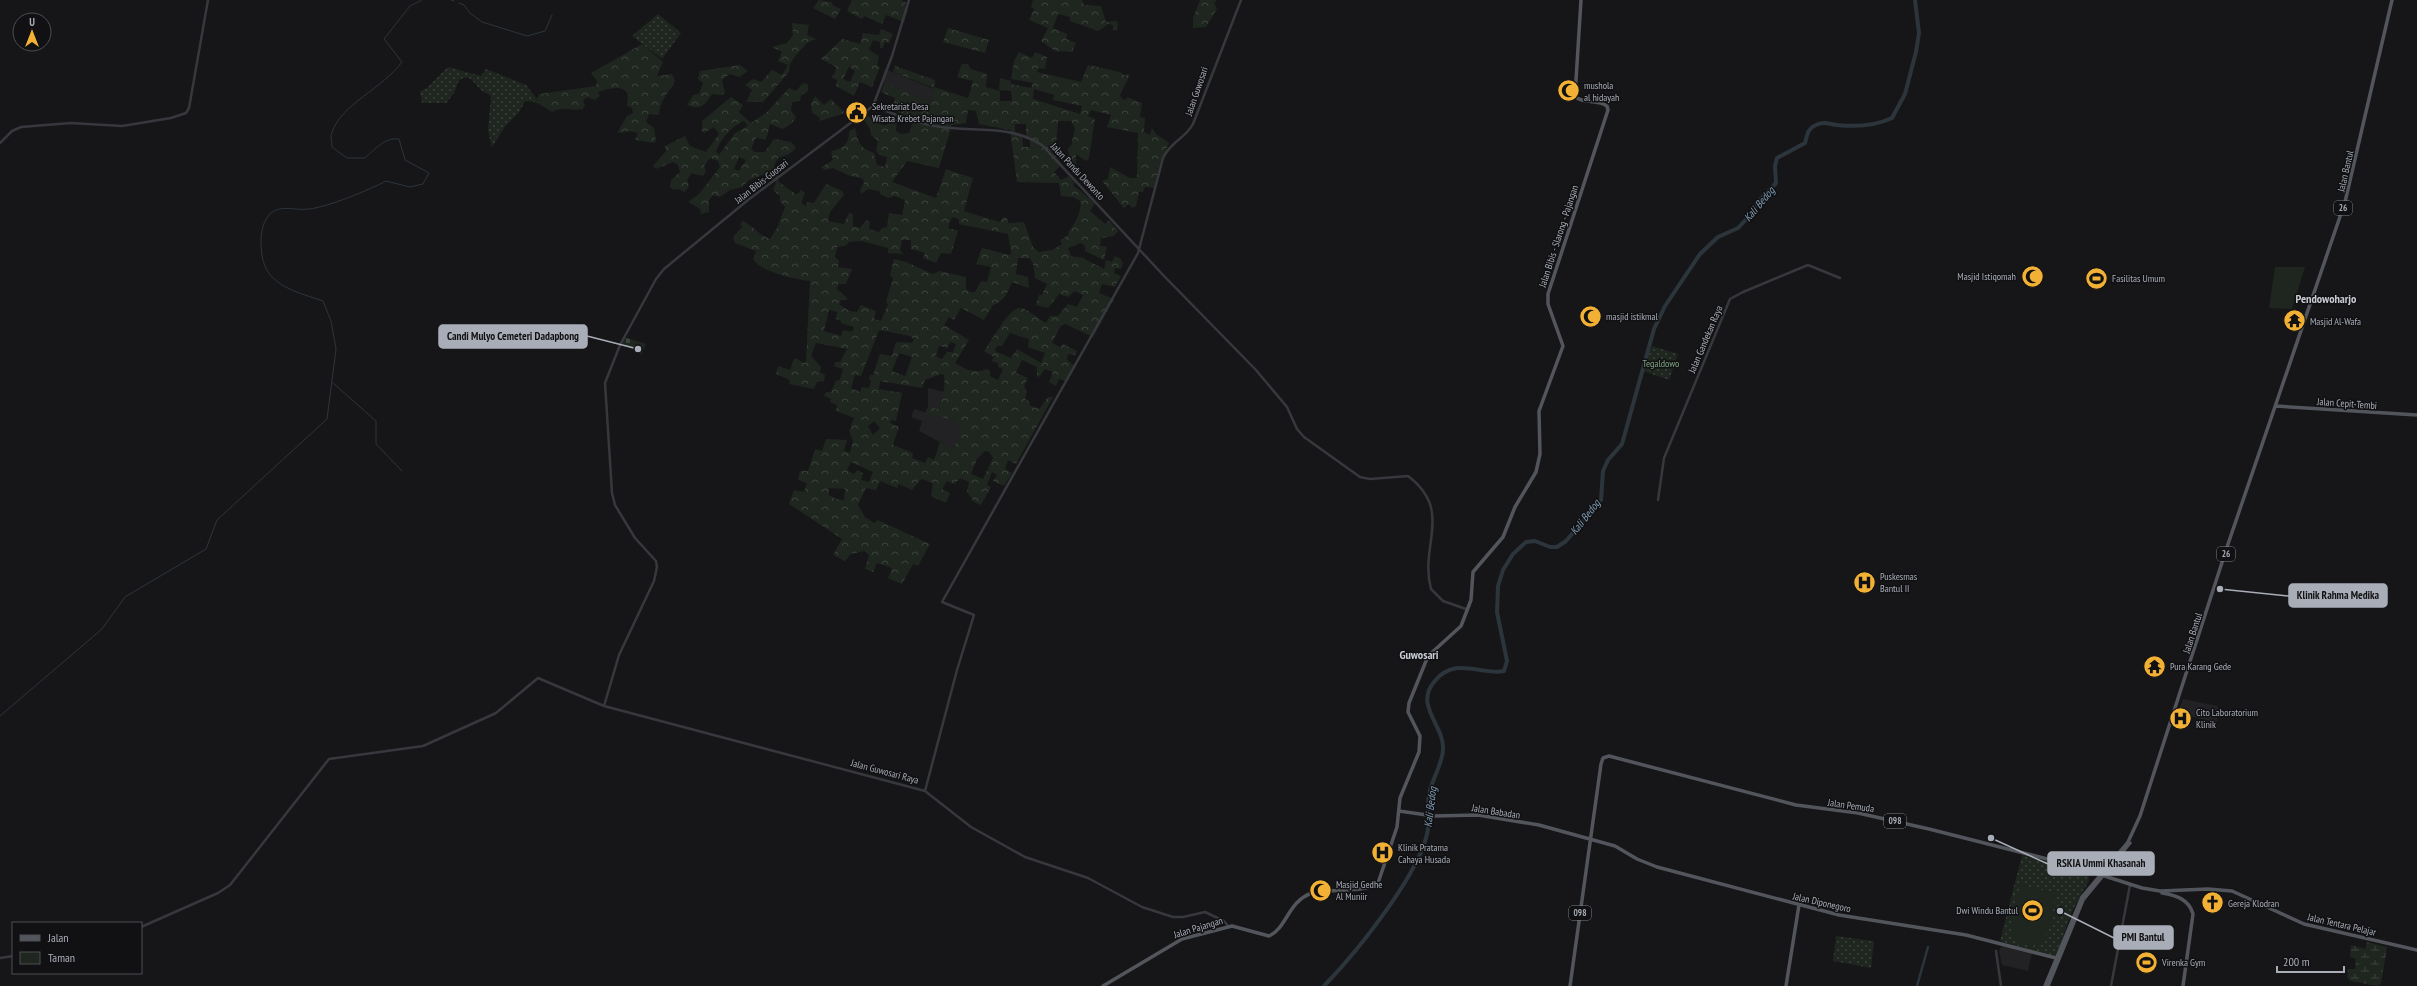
<svg xmlns="http://www.w3.org/2000/svg" width="2417" height="986" font-family="'PT Sans Narrow',sans-serif">
	<style>
		.built { fill: #222225 }
		.green { fill: url(#green-dots) }
		.forest { fill: url(#forest-crowns); fill-rule: evenodd }
		.wetland { fill: url(#wetland-marsh) }
		.cemetery { fill: url(#cemetery-stones) }
		.pitch { fill: #1e261f }
		.lines { fill: none; stroke-linecap: round; stroke-linejoin: round }
		.stream { stroke: #2c353c; stroke-width: 1 }
		.canal { stroke: #2c353c; stroke-width: 2.5 }
		.river { stroke: #2c353c; stroke-width: 4 }
		.minor { stroke: #37383d; stroke-width: 2.5 }
		.major { stroke: #53555c; stroke-width: 3.5 }
		.labels { text-anchor: middle; stroke-width: 3; stroke-linejoin: round; paint-order: stroke }
		.shield { fill: #111113; stroke: #7b7e86; stroke-width: 1 }
		.shield-label { font-size: 9px; font-weight: bold; fill: #a8adb8 }
		.poi-label { font-size: 10px; fill: #a8adb8; stroke: #111113; text-anchor: start }
		.street-label { font-size: 10px; fill: #a8adb8; stroke: #111113 }
		.park-label { font-size: 10px; fill: #7fa381; stroke: #111113 }
		.water-label { font-size: 11px; font-style: italic; fill: #7f9bb3; stroke: #111113 }
		.quarter-label { font-size: 12px; font-weight: bold; fill: #c9ccd4; stroke: #111113 }
		.leader { fill: none; stroke: #a8adb8; stroke-width: 1.5 }
		.callout-dot { fill: #a8adb8; stroke: #111113; stroke-width: 1.5 }
		.callout { fill: #a8adb8; stroke: #a8adb8; stroke-width: 1.5 }
		.callout-label { font-size: 11px; text-anchor: middle; font-weight: bold; fill: #111 }
	</style>
	<defs>
		<pattern id="green-dots" width="8" height="8" patternUnits="userSpaceOnUse"><rect width="8" height="8" fill="#1e261f"/><path d="M2 2h.1M6 6h.1" fill="none" stroke="#3c433d" stroke-width="1.8" stroke-linecap="round"/></pattern>
		<pattern id="forest-crowns" width="20" height="18" patternUnits="userSpaceOnUse"><rect width="20" height="18" fill="#1e261f"/><path d="M2 6a3 3 0 1 1 6 0M12 15a3 3 0 1 1 6 0" fill="none" stroke="#3c433d"/></pattern>
		<pattern id="wetland-marsh" width="20" height="14" patternUnits="userSpaceOnUse"><rect width="20" height="14" fill="#1e261f"/><path d="M1 5h8M5 5V1M11 12h8M15 12V8" fill="none" stroke="#3c433d"/></pattern>
		<pattern id="cemetery-stones" width="16" height="16" patternUnits="userSpaceOnUse"><rect width="16" height="16" fill="#1e261f"/><path d="M2 7V4a2 2 0 0 1 4 0v3zM10 15v-3a2 2 0 0 1 4 0v3z" fill="#3c433d"/></pattern>
	</defs>
	<rect width="100%" height="100%" fill="#161618"/>
	<path class="built" d="M885 69 934 89 930 102 881 82Z
		M928 388 944 392 938 409 928 407Z
		M914 409 956 421 959 425V436L953 449 919 431 922 421 911 417Z
		M2183 699 2218 706 2217 723 2178 713Z
		M2002 945 2032 953 2028 971 2002 965 1999 951Z"/>
	<path class="green" d="M658 14 681 33 662 59 632 36Z
		M448 67 481 76 486 69 526 85 537 99 536 102 525 101 519 112 504 128 492 147 488 131 491 96C487 93 483 92 480 89 473 82 470 73 459 80L454 93 446 103H422L420 91 427 88Z
		M1652 346 1678 354 1669 380 1643 371Z
		M2022 855 2088 873 2089 881 2072 911 2056 957 2000 941Z
		M1836 936 1874 941 1871 968 1833 961Z"/>
	<path class="forest" d="M819 0 831 2 834 6 841 9 835 19 813 8Z
		M852 0H901L906 2 905 8 908 9 904 22 886 15 882 24 864 16 862 19 847 11Z
		M1033 0H1082L1084 5 1101 6 1106 22 1117 21 1118 26 1117 30H1113V25L1108 24 1099 31 1070 21V17L1058 14 1053 28 1067 34 1066 39 1076 43 1072 52 1055 51 1041 41 1048 28 1029 20 1034 9 1031 7Z
		M1200 0H1217L1214 3 1217 9 1206 27 1193 28V18Z
		M792 23 809 25 807 35 816 39 807 43 796 55 790 64 789 72 763 102H746L752 90 745 85 753 79 761 82 772 70 782 75 788 65 778 61 782 52 772 47 787 43 793 35Z
		M948 28 989 40 985 53 943 42Z
		M881 29 893 34 889 43 885 42 883 48H880V42L873 40 869 50 879 56 877 66 880 67 872 87 860 82 854 96 836 86 837 80 831 77 835 73 836 67 821 59 842 39 860 44 863 33 879 35ZM849 67 855 71 850 82 843 79Z
		M642 44 663 62 657 76 672 74 675 81C669 93 659 101 659 115L649 114 646 122 654 128 656 141 654 143 635 140 638 133 630 131 617 133 627 116 633 113 632 108 627 106 628 94C621 84 609 89 598 92L600 96 595 100 587 97 583 101 585 105 583 109C571 112 564 105 552 112L536 102 539 94 596 86 597 81 591 73Z
		M1019 52 1032 58 1035 52 1047 57 1045 69 1038 68 1037 72 1081 82 1088 65 1120 72 1126 76 1127 74 1130 75 1120 95 1121 98 1126 100 1127 97 1142 103 1140 117 1145 118 1144 132 1150 135 1152 128 1156 134 1169 143 1160 164 1154 188 1145 187 1143 192H1139L1136 206 1132 208 1129 204 1124 208 1102 181 1108 179 1110 167 1130 178H1137L1138 133 1107 127 1111 115 1091 110 1088 116 1095 119 1089 158 1086 161 1076 154V165L1070 166 1066 165 1070 162 1068 148 1071 146 1075 128 1071 121H1058L1056 147 1052 152 1062 164 1054 172 1061 180 1069 176 1075 183 1073 185 1095 203 1090 211 1105 224 1109 220 1118 231 1114 236 1101 238 1100 246 1107 247 1104 260 1085 251V246L1081 243 1068 248 1071 256 1083 258 1104 269 1106 260 1112 262 1115 256 1121 259 1123 263 1121 269 1115 268 1114 273 1121 276 1115 287 1102 284 1099 293 1114 299 1093 337 1065 324 1060 327 1052 343 1060 347 1063 344 1077 351 1075 355 1068 354 1067 360 1074 365 1065 381 1059 379 1056 386 1049 382 1053 372 1045 369 1039 377 1037 376V367L1022 360 1016 373 1028 378 1024 386 1027 391 1025 399 1030 402 1029 405 1039 409 1048 397H1053L1016 464 1008 460 1005 469 1012 473 1004 486 993 481 997 475 992 472 987 485 991 487 981 505 974 502 967 492 969 482 960 478 955 484 947 481 942 489 950 493 946 503 931 496 933 483 921 479 912 490 899 484 897 488 880 481 876 490 866 488 858 505 865 517 874 523 878 520 930 544 918 566 913 564 902 584 888 578 892 568 877 563 873 572 865 569 869 555 864 551 851 554 845 561 833 555 842 539 789 504 794 490 804 492 807 483 798 480 800 471H808L815 449 822 451 826 439 847 440 844 451 850 453 853 441 849 431 854 418 836 411 837 405 830 402 831 399 824 396 826 392H831L836 381 840 380 843 369 834 366 835 362H840L847 349 816 343 811 356 821 367 820 372 825 375 824 381 817 382 814 389 789 384 790 380 776 374 778 366 790 370 793 361 796 358 804 363 806 361 810 281C796 279 760 272 753 259L756 251 735 243 733 237 742 227 740 224 743 221C753 226 759 235 770 239L777 228 785 207 780 201V196L773 190 776 183 767 173 749 180 742 187 730 190 720 197 713 195 709 200V212L701 214 700 209 688 202 699 194 720 167 718 161 710 158 704 166 706 171 703 176 692 173 687 180 689 186 685 192 678 189 673 190 670 187 671 180 680 172 678 165 673 162 656 169 653 166 666 151 665 146 685 136 690 146 706 152 719 134 714 127 704 133 702 131V121L731 97 743 105 739 112 751 123 767 112 789 88 796 91 803 83 808 84V91L801 95 800 101 792 102 791 111 796 117 792 123 783 129 770 124 766 140 756 138 751 149 755 152H765L774 139 791 142 796 148C791 154 785 156 778 158L774 166 780 172 777 174 779 182 797 195 801 190 805 193 801 203 805 206 808 202 814 203 826 184 842 191 844 195 830 212 828 221 844 224 849 213 853 214V226L860 228 866 220 870 222 869 229 879 232 882 228 887 227 889 213 902 215 905 200 894 196 889 198 880 194 879 191 868 189 861 194 860 190 864 183 863 179 848 175 833 168 824 170 822 167 833 160 831 151C843 149 850 143 849 131L855 128C858 143 860 148 874 153L877 165 885 167 887 157 879 155 876 150 878 141 871 135 870 129 862 117 866 114 872 119H878L882 125H887L891 118 897 120 896 131 901 134 909 133 914 119 892 110 895 98 881 92 884 83 930 102 934 88 893 72 895 66 935 80 934 87 968 98 973 81 957 77 962 64H968L971 69 987 74 986 87 1000 91V101H1012L1011 91 999 90 1000 78 1011 81V84L1031 88 1033 83 1011 79 1014 61ZM1034 89 1054 95 1053 100 1082 106 1080 114 1033 99ZM968 110 976 111 979 124 1010 130 1017 182 1059 183 1061 196 1073 197 1080 201C1083 209 1074 227 1068 232L1069 234 1060 241 1062 244 1052 250 1039 252 1033 247 1024 222 1008 223 1007 218 1004 217 999 222 964 211 973 178 946 169 936 198 892 182 907 161 939 168 952 125 966 123ZM744 121 748 126 735 133 719 155 716 151C722 138 730 127 744 121ZM1015 124H1026V138L1030 140V147H1023L1022 134 1015 132ZM739 157 746 160 739 171 734 169ZM952 217 959 219V224L1008 234 1011 253 1010 255 982 248 976 264 991 267 987 282 981 281 975 292H970L966 289V277L939 271 933 274 906 262 894 259 890 275 893 278 886 302 888 304 881 321 874 319 876 311 861 305 857 312 849 311 839 304 841 300H847V298L837 289 838 284H846L852 269 838 267 839 261 835 257 837 247 845 246 849 242 861 241 888 248V253L903 254 900 250 902 240H911V249L925 253 923 258 936 263 941 253 951 254 958 231 948 228ZM1018 258H1029L1033 263 1035 278 1047 284 1042 295H1039L1036 305 1048 308 1059 294 1068 297 1075 291 1083 295 1077 307 1068 304 1058 316H1050L1046 323C1038 319 1028 308 1019 308 1008 309 991 342 984 351L994 357 991 361 998 363V367L1003 369 998 380 990 376V371L987 369C974 374 967 370 955 363L969 340 944 325 949 317 954 320 961 308 984 320 993 305C1004 302 1008 292 1012 282L1029 288 1028 277 1016 274ZM829 310 837 312 836 319 841 321V323L854 327 852 332 843 330 841 336 824 331ZM879 330 910 336 914 339 912 343 896 342 892 356 880 354 873 375H870L869 379 871 381 869 388 862 387 860 392 851 388 855 375 861 376ZM1010 333 1029 339 1028 347 1045 353 1041 363 1017 349 1011 358 995 351 997 346H1002ZM950 342 956 344 953 352H947L942 359 936 356 939 346 947 348ZM899 353 912 357 905 376 892 371ZM941 374 944 375C946 389 942 397 938 409L928 407 925 413 956 421 955 423 959 425V436L953 449 940 442 934 460 928 457 925 463 912 458 913 453 893 445 899 427 890 423 891 420 896 421 902 393 879 389 880 381 922 388 925 380ZM874 421 880 428 873 435 868 426ZM985 451 989 452 993 458 983 479 971 474 977 459ZM851 462 873 472 869 482 861 480 863 473 857 470 854 474 847 470ZM829 488 845 489 844 500 836 499 829 495Z
		M740 65 748 71 739 77 730 74 722 80 725 92 722 95 712 94C705 105 701 111 687 105L693 95 699 94 703 83 698 79 700 71Z
		M815 96 824 105 831 99 845 113 820 121 819 117 812 113 811 104Z"/>
	<path class="wetland" d="M2367 942 2387 947 2381 984 2377 986 2350 981 2347 977 2348 969H2355L2356 959 2350 957 2351 945 2365 949Z"/>
	<path class="cemetery" d="M624 337 646 344 641 355 621 343Z"/>
	<path class="pitch" d="M2275 267H2305L2292 309 2269 308Z
		M2020 884 2056 894C2052 911 2051 952 2025 945 2018 943 2013 938 2011 930 2009 920 2018 895 2020 884Z"/>
	<g class="lines">
		<path class="stream" d="M451 0 454 1
			M459 3 464 5 470 13 482 22 527 36 545 31 552 15
			M333 383 376 421V444L402 471
			M0 716 102 629 125 597 206 549 217 520 327 419 336 349 331 321 323 301C297 292 266 286 262 255 260 242 260 224 270 214 280 204 296 211 309 209 328 207 369 190 386 181L410 187 423 184 429 173 405 160 399 139C385 137 375 149 365 158H347L332 147C332 142 330 136 332 132 342 104 383 88 402 62L384 39 410 6 422 0"/>
		<path class="canal" d="M1917 986 1928 947"/>
		<path class="river" d="M1324 986C1355 954 1422 872 1428 829 1430 816 1426 803 1430 790 1434 776 1442 764 1443 750 1445 726 1414 706 1434 682 1455 655 1481 676 1504 671L1507 661 1497 612 1498 586 1503 570 1513 554 1526 542 1535 541 1550 547H1557L1566 541 1601 500 1603 471 1608 460 1622 444 1654 329 1665 306 1700 254 1718 237 1738 228 1753 212 1758 202 1776 183 1775 166 1777 158 1805 143C1807 135 1808 128 1816 125 1824 121 1829 124 1837 125 1856 127 1875 126 1892 118L1905 94 1916 52 1919 33 1915 0"/>
		<path class="minor" d="M873 106C893 114 913 122 934 126 973 133 1006 123 1042 145L1164 276 1256 370 1287 407 1297 429 1304 437 1360 477 1370 479 1408 476C1454 511 1419 545 1431 589L1443 601 1466 609
			M0 143 12 131 21 127 71 123 122 126 171 118 186 113 189 108 208 0
			M1658 500 1664 458 1730 299 1743 292 1808 265 1840 278
			M604 706 619 655 654 581 657 567 656 561 635 538 615 505 612 493 605 383 620 345 656 279 664 269 748 200 873 106 892 56 909 0
			M925 791 957 670 974 615 942 602 1138 253 1163 158C1171 141 1185 139 1193 124L1241 0
			M141 927 218 893 230 885 329 759 423 746 496 713 538 678 604 706 925 791 971 827 1025 857 1088 878 1142 907 1173 917H1183L1205 912 1224 921 1228 926
			M1996 951 2001 986
			M0 958 13 956
			M2111 986 2130 885"/>
		<path class="major" d="M2276 406 2417 415
			M1399 811 1434 816 1478 815 1539 825 1615 846 1637 859 1657 867 1839 915 1966 935 2056 958
			M2162 893C2175 895 2189 899 2193 914L2183 986
			M1103 986 1182 939 1232 926 1269 936C1287 928 1288 901 1312 893 1325 889 1373 892 1378 883L1397 827 1400 798 1419 752 1420 736 1408 712 1409 703 1428 656 1461 626 1471 600 1473 572 1503 537 1515 507 1536 472 1540 454 1539 411 1563 346 1548 304V294L1608 110 1607 106C1598 99 1581 104 1575 96L1581 0
			M1570 986 1601 764 1603 758 1609 756 1796 805 1858 813 1929 829 2067 864 2142 888 2160 891 2208 889 2232 891 2304 924 2417 950
			M1786 986 1799 905
			M2045 986 2082 897 2128 842 2140 816 2227 547 2345 202 2392 0
			M2048 986 2083 900 2130 843"/>
	</g>
	<defs>
		<symbol id="mosque-disc" viewBox="-11 -11 22 22"><circle r="9.5" fill="#f2b134" stroke="#111113"/><path d="M3.5-4.9A6 6 0 1 0 3.5 4.9A5 5 0 1 1 3.5-4.9Z" fill="#111"/></symbol>
		<symbol id="civic-disc" viewBox="-11 -11 22 22"><circle r="9.5" fill="#f2b134" stroke="#111113"/><path d="M-.6-6.5H3V-4.5H.6V-3L4-1V1h2V6H-6V1h2V-1L-.6-3ZM-1.2 2.5V6h2.4V2.5Z" fill="#111"/></symbol>
		<symbol id="stadium-disc" viewBox="-11 -11 22 22"><circle r="9.5" fill="#f2b134" stroke="#111113"/><path d="M0-5a6.5 5 0 1 0 0 10a6.5 5 0 1 0 0-10ZM-3.5-1.8h7v3.6h-7Z" fill="#111"/></symbol>
		<symbol id="temple-disc" viewBox="-11 -11 22 22"><circle r="9.5" fill="#f2b134" stroke="#111113"/><path d="M0-6L5-2H3V0L6.5 2.5H4V6H1.5V3h-3V6H-4V2.5H-6.5L-3 0V-2H-5Z" fill="#111"/></symbol>
		<symbol id="hospital-disc" viewBox="-11 -11 22 22"><circle r="9.5" fill="#f2b134" stroke="#111113"/><path d="M-5-5h3v3.5h4V-5h3V5h-3V1.5h-4V5h-3Z" fill="#111"/></symbol>
		<symbol id="church-disc" viewBox="-11 -11 22 22"><circle r="9.5" fill="#f2b134" stroke="#111113"/><path d="M-1.2-6h2.4v3.5h3.3v2.4h-3.3V6h-2.4V-.1h-3.3v-2.4h3.3Z" fill="#111"/></symbol>
	</defs>
	<g fill-rule="evenodd">
		<use href="#mosque-disc" x="1556" y="78" width="25" height="25"/>
		<use href="#civic-disc" x="844" y="100" width="25" height="25"/>
		<use href="#mosque-disc" x="2020" y="264" width="25" height="25"/>
		<use href="#stadium-disc" x="2084" y="266" width="25" height="25"/>
		<use href="#mosque-disc" x="1578" y="304" width="25" height="25"/>
		<use href="#temple-disc" x="2282" y="308" width="25" height="25"/>
		<use href="#hospital-disc" x="1852" y="570" width="25" height="25"/>
		<use href="#temple-disc" x="2142" y="654" width="25" height="25"/>
		<use href="#hospital-disc" x="2168" y="706" width="25" height="25"/>
		<use href="#hospital-disc" x="1370" y="840" width="25" height="25"/>
		<use href="#mosque-disc" x="1308" y="878" width="25" height="25"/>
		<use href="#church-disc" x="2200" y="890" width="25" height="25"/>
		<use href="#stadium-disc" x="2020" y="898" width="25" height="25"/>
		<use href="#stadium-disc" x="2134" y="950" width="25" height="25"/>
	</g>
	<g class="labels">
		<g class="shield">
			<rect x="2334" y="201" width="18" height="14" rx="3"/>
			<rect x="2217" y="547" width="18" height="14" rx="3"/>
			<rect x="1884" y="814" width="22" height="14" rx="3"/>
			<rect x="1569" y="906" width="22" height="14" rx="3"/>
		</g>
		<g class="shield-label">
			<text x="2343" y="211">26</text>
			<text x="2226" y="557">26</text>
			<text x="1895" y="824">098</text>
			<text x="1580" y="916">098</text>
		</g>
		<g class="poi-label">
			<text x="1584" y="89">mushola<tspan x="1584" dy="12">al hidayah</tspan></text>
			<text x="872" y="110">Sekretariat Desa<tspan x="872" dy="12">Wisata Krebet Pajangan</tspan></text>
			<text x="2016" y="280" text-anchor="end">Masjid Istiqomah</text>
			<text x="2112" y="282">Fasilitas Umum</text>
			<text x="1606" y="320">masjid istikmal</text>
			<text x="2310" y="325">Masjid Al-Wafa</text>
			<text x="1880" y="580">Puskesmas<tspan x="1880" dy="12">Bantul II</tspan></text>
			<text x="2170" y="670">Pura Karang Gede</text>
			<text x="2196" y="716">Cito Laboratorium<tspan x="2196" dy="12">Klinik</tspan></text>
			<text x="1398" y="851">Klinik Pratama<tspan x="1398" dy="12">Cahaya Husada</tspan></text>
			<text x="1336" y="888">Masjid Gedhe<tspan x="1336" dy="12">Al Muniir</tspan></text>
			<text x="2228" y="907">Gereja Klodran</text>
			<text x="2018" y="914" text-anchor="end">Dwi Windu Bantul</text>
			<text x="2162" y="966">Virenka Gym</text>
		</g>
		<g class="street-label">
			<text transform="translate(1196 91) rotate(-71)" y="4">Jalan Guwosari</text>
			<text transform="translate(1078 171) rotate(47)" y="4">Jalan Pandu Dewonto</text>
			<text transform="translate(2345 171) rotate(-77)" y="4">Jalan Bantul</text>
			<text transform="translate(761 181) rotate(-38)" y="4">Jalan Bibis-Guosari</text>
			<text transform="translate(1558 236) rotate(-72)" y="4">Jalan Bibis - Slarong - Pajangan</text>
			<text transform="translate(1705 339) rotate(-67)" y="4">Jalan Gandekan Raya</text>
			<text transform="translate(2347 403) rotate(4)" y="4">Jalan Cepit-Tembi</text>
			<text transform="translate(2192 633) rotate(-72)" y="4">Jalan Bantul</text>
			<text transform="translate(885 771) rotate(15)" y="4">Jalan Guwosari Raya</text>
			<text transform="translate(1851 805) rotate(8)" y="4">Jalan Pemuda</text>
			<text transform="translate(1496 811) rotate(9)" y="4">Jalan Babadan</text>
			<text transform="translate(1822 902) rotate(13)" y="4">Jalan Diponegoro</text>
			<text transform="translate(2342 924) rotate(13)" y="4">Jalan Tentara Pelajar</text>
			<text transform="translate(1198 927) rotate(-17)" y="4">Jalan Pajangan</text>
		</g>
		<g class="park-label">
			<text x="1661" y="367">Tegaldowo</text>
		</g>
		<g class="water-label">
			<text transform="translate(1759 204) rotate(-50)" y="4">Kali Bedog</text>
			<text transform="translate(1585 517) rotate(-52)" y="4">Kali Bedog</text>
			<text transform="translate(1430 807) rotate(-83)" y="4">Kali Bedog</text>
		</g>
		<g class="quarter-label">
			<text x="2326" y="303">Pendowoharjo</text>
			<text x="1419" y="659">Guwosari</text>
		</g>
	</g>
	<path class="leader" d="M638 349L587 336M2220 589L2289 596M1991 838L2048 864M2060 911L2114 938"/>
	<g class="callout-dot">
		<circle cx="638" cy="349" r="4"/>
		<circle cx="2220" cy="589" r="4"/>
		<circle cx="1991" cy="838" r="4"/>
		<circle cx="2060" cy="911" r="4"/>
	</g>
	<g class="callout">
		<rect x="439" y="325" width="148" height="23" rx="4"/>
		<rect x="2289" y="584" width="98" height="23" rx="4"/>
		<rect x="2048" y="852" width="106" height="23" rx="4"/>
		<rect x="2114" y="926" width="59" height="23" rx="4"/>
	</g>
	<g class="callout-label">
		<text x="513" y="340">Candi Mulyo Cemeteri Dadapbong</text>
		<text x="2338" y="599">Klinik Rahma Medika</text>
		<text x="2101" y="867">RSKIA Ummi Khasanah</text>
		<text x="2143" y="941">PMI Bantul</text>
	</g>
	<rect x="12" y="922" width="130" height="52" fill="#111113" stroke="#4d4f55"/>
	<rect x="20" y="935" width="20" height="6" fill="#53555c" stroke="#4d4f55"/>
	<text x="48" y="942" font-size="12" fill="#a8adb8">Jalan</text>
	<rect x="20" y="952" width="20" height="12" fill="#1e261f" stroke="#4d4f55"/>
	<text x="48" y="962" font-size="12" fill="#a8adb8">Taman</text>
	<g transform="translate(32 32)"><circle r="19" fill="#111113" stroke="#4d4f55"/>
	<path d="M0-3L7 15L0 10L-7 15Z" fill="#f2b134"/>
	<text y="-6" font-size="11" font-weight="bold" text-anchor="middle" fill="#a8adb8">U</text>
	</g>
	<path d="M2277 966v6h67v-6" fill="none" stroke="#a8adb8" stroke-width="2"/>
	<text x="2283" y="966" font-size="12" fill="#a8adb8" stroke="#111113" stroke-width="3" paint-order="stroke">200 m</text>
</svg>
